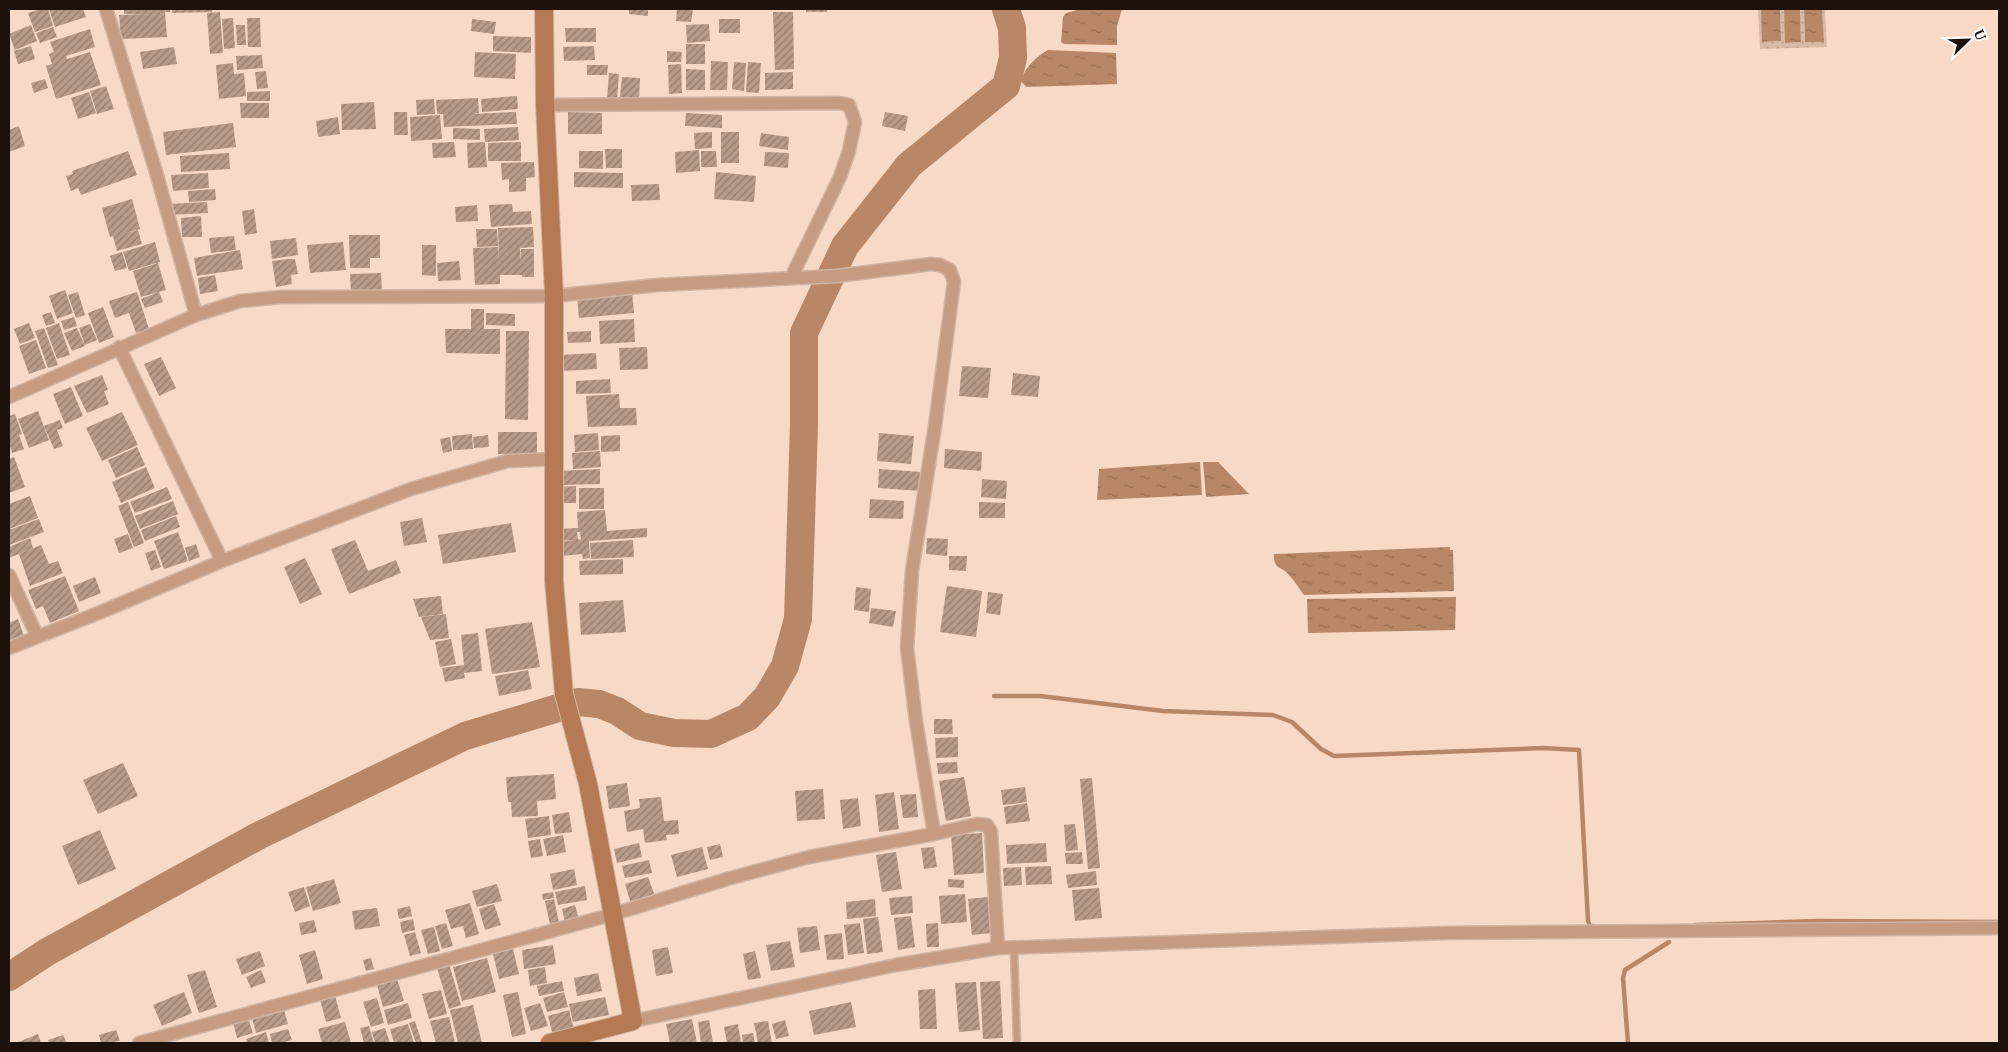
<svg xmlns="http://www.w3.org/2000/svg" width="2008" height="1052" font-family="'PT Serif',serif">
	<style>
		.grass { fill: url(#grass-dots) }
		.water { fill: url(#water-ripples) }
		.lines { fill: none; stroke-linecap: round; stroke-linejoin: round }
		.stream { stroke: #b88768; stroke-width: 4.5 }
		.river { stroke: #b88768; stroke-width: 28 }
		.building { fill: url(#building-hatch) }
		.lane-casing { stroke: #d0b5a4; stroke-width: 9 }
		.street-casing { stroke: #d0b5a4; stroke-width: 15 }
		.secondary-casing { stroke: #d0b5a4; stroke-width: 20 }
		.lane { stroke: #c59c82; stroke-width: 6 }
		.street { stroke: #c59c82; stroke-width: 12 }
		.secondary { stroke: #b57a53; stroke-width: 18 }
	</style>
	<defs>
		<pattern id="grass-dots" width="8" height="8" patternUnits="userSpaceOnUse" patternTransform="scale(1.25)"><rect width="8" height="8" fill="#dbbaa5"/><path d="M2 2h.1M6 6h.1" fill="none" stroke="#bb9f8d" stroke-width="1.8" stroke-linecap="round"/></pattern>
		<pattern id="water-ripples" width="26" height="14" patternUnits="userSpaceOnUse" patternTransform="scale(1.25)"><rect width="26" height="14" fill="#b88768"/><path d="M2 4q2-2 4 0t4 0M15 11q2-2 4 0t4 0" fill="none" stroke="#956d54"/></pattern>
		<pattern id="building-hatch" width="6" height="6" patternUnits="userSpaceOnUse" patternTransform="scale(1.25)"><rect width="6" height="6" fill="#b89b89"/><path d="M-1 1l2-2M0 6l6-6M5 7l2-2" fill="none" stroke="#957d6e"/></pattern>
	</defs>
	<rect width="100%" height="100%" fill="#f8d9c5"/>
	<path class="grass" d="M1758 9H1761L1763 42 1781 41 1780 9H1784L1786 43 1801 42 1800 9H1804L1805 42H1824L1822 9H1825L1827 47 1760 49Z"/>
	<path class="water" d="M1081 9H1122L1117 26V45L1064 44 1061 42 1063 17 1066 13Z
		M1761 9H1780L1781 41 1762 42Z
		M1784 9H1800L1801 42 1785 43Z
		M1804 9H1822L1824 42H1805Z
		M1048 50 1116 53 1117 84 1026 87 1021 81C1024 68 1037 56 1048 50Z
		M1200 462 1202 495 1097 500 1099 469Z
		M1203 462H1218L1249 494 1206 497Z
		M1450 547V550H1453L1454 591 1304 595C1299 589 1295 581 1289 575 1282 566 1273 570 1274 554Z
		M1456 597 1455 630 1308 633 1307 599Z"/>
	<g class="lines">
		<path class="stream" d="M994 696H1040L1163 711 1273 715 1292 722 1321 749 1334 756 1543 748 1579 750 1588 921 1590 926H1594
			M1695 925 1818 921 1999 922
			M1628 1043 1623 978 1625 970 1669 942"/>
		<path class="river" d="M9 977 47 952 258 836 465 736 578 702 599 704 617 711 640 726 674 733 711 734 748 717 767 697 785 666 798 619 804 424V333L845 246 909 165 1006 86 1013 58 1012 28 1006 9"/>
	</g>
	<path class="building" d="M41 9H48L53 26 35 32 28 13Z
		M49 9H83L86 17 55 27Z
		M124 9H170V12H165L167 37 121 39 119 15 148 14H124Z
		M172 9H212V12L172 13Z
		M629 9H648V16L629 14Z
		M677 9H693L691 22 676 21Z
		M806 9H827V12H806Z
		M220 12 223 53 210 54 207 13Z
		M773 12H793L794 69 775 70Z
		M233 18 235 48 224 49 222 19Z
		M247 18H260L261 47H248Z
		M472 19 496 22 494 34 471 31Z
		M719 19H740V33H719Z
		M709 24 710 41 687 43 686 25Z
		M31 25 37 41 15 50 9 34Z
		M236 25H245L246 45H237Z
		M53 27 57 37 40 43 36 33Z
		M565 28H596V42H566Z
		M90 29 95 47 66 56 67 59 90 52 101 85 56 99 46 66 52 64 49 54 54 52 50 42Z
		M493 36 531 37V53L493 51Z
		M686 44H705V64H686Z
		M31 46 35 59 18 64 14 51Z
		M594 46 595 60 564 61 563 47Z
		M174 47 177 64 143 69 140 52Z
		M667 51 682 52 681 62H667Z
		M475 52 516 54 515 79 474 77Z
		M262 55 263 68 237 70 236 56Z
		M711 61 728 62 727 90H710Z
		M734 62 746 63 744 91 732 89Z
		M748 62 761 63 759 93 746 92Z
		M233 63 234 74 244 73 246 96 219 99 216 65Z
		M681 64 682 93 669 94 668 65Z
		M587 65H608L607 75H587Z
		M686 69 705 70V90H686Z
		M266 71 268 88 257 89 255 72Z
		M793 72V89L765 90V73Z
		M609 73 619 74 617 99 607 98Z
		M622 77 640 78 639 99 620 97Z
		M45 79 48 88 34 93 31 83Z
		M106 86 114 109 97 114 90 91Z
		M270 91V101H247V92Z
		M89 92 96 113 78 119 71 98Z
		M517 96 518 109 482 112 481 99Z
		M478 98 479 113 473 114 516 112 517 124 444 127 443 114H437L436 100Z
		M434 99 435 114 417 115 416 100Z
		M374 102 376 129 342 130 341 104Z
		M240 103H269V118H241Z
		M394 112H407L408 135H394Z
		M568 112 602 113V134H568Z
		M885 112 908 116 905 131 882 126Z
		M686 113 722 115V128L685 126Z
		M440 115 442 139 411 141 410 117Z
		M338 117 340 134 318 137 316 121Z
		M233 123 236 147 166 155 163 132Z
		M19 126 25 146 9 152V130Z
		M518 127 519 140 485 142 484 129Z
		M453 128 480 129V140L453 139Z
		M712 132V148L695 149 694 133Z
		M721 132H739V163H721Z
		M761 133 789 137 788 150 759 146Z
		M454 142 456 157 433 158 432 143Z
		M485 142 487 167 468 168 467 143Z
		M521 142V161H488V143Z
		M605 149H622V168H606Z
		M699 150 700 171 676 173 675 152Z
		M128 151 137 175 81 195 78 188 71 191 66 176 73 174 72 171Z
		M579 151H603V169L579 168Z
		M701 151H716L717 167H701Z
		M765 152 789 153 788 168 764 166Z
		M229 153 230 169 181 172 180 156Z
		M534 162 535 177 526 178V191L509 192V179L502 180 501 163Z
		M574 172 623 173V188L574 187Z
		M716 172 756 176 754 202 714 199Z
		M208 173 209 188 173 191 171 175Z
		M659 184 660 200 632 201 631 185Z
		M215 189 216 200 189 202 188 191Z
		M132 199 140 229 119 235 138 230 142 244 117 251 113 236 110 237 102 208Z
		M207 202 208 213 169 215 168 204Z
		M512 204 513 212 531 211 532 224 491 227 489 205Z
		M477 205 478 221 456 222 455 207Z
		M254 209 257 233 245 235 242 211Z
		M201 216 202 237H182L181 218Z
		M533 227 534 247 520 248 521 262V249H534V277H522V275H500V284L475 285 473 248 498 247 499 260 498 228Z
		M476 229H497L498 246 477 247Z
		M349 235H380V258H370V268H350Z
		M234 236 236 250 211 253 209 238Z
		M296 238 298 255 272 259 270 241Z
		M155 242 160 262 129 271 123 252Z
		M343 242 346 270 310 273 307 245Z
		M422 245H436V276L422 275Z
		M240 250 243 269 197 276 194 258Z
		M122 252 127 268 115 271 110 256Z
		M288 259H295L298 274 291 275 292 284 276 287 272 261Z
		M459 261 461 280 438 281 437 263Z
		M158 263 166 290 141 297 133 271Z
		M381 273 382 291 351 293 350 274Z
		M215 275 218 291 200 294 198 278Z
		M65 290 73 313 57 319 49 296Z
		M632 291 634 313 579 318 577 296Z
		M78 292 85 315 76 318 68 295Z
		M137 292 149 329 136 333 129 313 115 318 109 301Z
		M159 292 163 302 145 308 141 299Z
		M103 307 114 337 99 343 88 313Z
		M471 309H484V329H500V354L446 353 445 329H471Z
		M51 312 55 323 46 326 42 315Z
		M486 313 515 314V326L486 325Z
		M74 317 77 326 64 330 61 321Z
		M634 319 635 342 600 344 599 321Z
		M29 323 35 338 20 344 14 329Z
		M59 323 70 355 57 359 46 328Z
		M90 324 97 340 85 345 79 328Z
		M44 328 58 365 48 368 35 331Z
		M77 328 85 346 72 351 64 333Z
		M506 331H529L528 420 505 419Z
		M591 331V342L568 343 567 332Z
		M36 340 46 368 29 374 19 346Z
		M647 347 648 369 620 370 619 348Z
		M596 353 597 369 562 371 561 355Z
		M161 357 176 388 159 396 144 364Z
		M962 366 991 368 988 398 959 396Z
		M1013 373 1040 376 1038 397 1011 395Z
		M102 375 108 390 104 391 109 404 87 413 74 386Z
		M610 379 611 393 576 394V381Z
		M71 387 83 416 65 424 53 394Z
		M619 394 620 408H636L637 425 588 427 586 396Z
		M38 411 49 440 29 448 18 419Z
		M122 412 138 445 102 461 86 428Z
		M15 414 22 434 19 435 24 449 12 453 9 443V416Z
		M60 420 63 428 57 430 63 446 54 449 44 426Z
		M498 432H537V454H498Z
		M598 433 599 450 575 452 574 435Z
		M879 433 914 436 911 464 877 461Z
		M472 434 473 449 453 450 452 436Z
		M488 435 489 447 474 448 473 437Z
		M620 435V451L601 452V436Z
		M450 437 452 451 443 453 440 439Z
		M137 447 145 465 116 478 108 460Z
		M945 449 982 452 981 471 944 468Z
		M600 451 601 467 573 469 572 453Z
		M14 457 25 487 9 493V459Z
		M146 467 155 488 121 503 112 482Z
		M600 469V484L560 485 559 471Z
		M879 469 922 472 921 491 878 488Z
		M982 479 1007 481 1006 499 981 497Z
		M576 486V503H559L558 487Z
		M167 487 172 499 135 513 130 502Z
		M579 488H604V509H579Z
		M30 496 38 518 9 529V504Z
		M870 499 904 501 903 519 869 518Z
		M173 501 178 514 140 529 135 516Z
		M128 502 144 543 134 547 118 506Z
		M979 502 1005 503V518H979Z
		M605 510 607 531 647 528V537L589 541 590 558 583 559 582 554 562 556 561 542 582 539H581L580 532H577L578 540 559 541 558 529 578 528 577 512Z
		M176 516 180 527 145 541 141 530Z
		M422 518 427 542 404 546 400 522Z
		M39 519 44 532 9 545V530Z
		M511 523 516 552 443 564 438 535Z
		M178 532 188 561 164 569 154 541Z
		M128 534 133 548 119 553 114 539Z
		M30 538 33 548 9 558V547Z
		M927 538 948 539 947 556 926 554Z
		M355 540 368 571 396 560 401 573 349 594 331 549Z
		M633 540 634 557 591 559 590 543Z
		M196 544 200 557 189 561 185 548Z
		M41 545 49 564 58 561 63 573 30 586 19 554Z
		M155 550 161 567 151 571 145 553Z
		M949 556H967L966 571 949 570Z
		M305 558 322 594 300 604 284 567Z
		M623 559V574L580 575 579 561Z
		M65 576 79 611 50 623 43 606 36 609 28 590Z
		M95 577 101 593 79 602 73 586Z
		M947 586 982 591 976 637 940 632Z
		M856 587 871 589 869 612 854 610Z
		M988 592 1003 594 1000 615 986 613Z
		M441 596 443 614 419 617 413 599Z
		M623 600 626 632 581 635 579 603Z
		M871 608 896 611 893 627 869 623Z
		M446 614 449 638 430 640 421 617Z
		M18 619 24 636 9 642V623Z
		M532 622 540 667 492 674 485 629Z
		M478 633 482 671 464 673 465 678 445 682 442 668 464 665 461 635Z
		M451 639 456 664 440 667 435 642Z
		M528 670 532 689 499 696 495 676Z
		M934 719H952L953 734H934Z
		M958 737V757L936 758 935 738Z
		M957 762 958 773 938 774 937 763Z
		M123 763 138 796 98 814 83 780Z
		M554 774 556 799 537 801 538 816 512 817 511 802H508L506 777Z
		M964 777 971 816 946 821 939 781Z
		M1092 778 1100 868 1088 869 1080 779Z
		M627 783 630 806 609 809 606 786Z
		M1025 787 1027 802 1003 805 1001 790Z
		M823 789 825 819 797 821 795 791Z
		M894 792 899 829 879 832 875 795Z
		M916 794 918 817 903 818 900 795Z
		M661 797 664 821 678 820 679 834 666 835 667 840 645 843 643 829 627 832 624 811 640 808 639 799Z
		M858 798 861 826 843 829 840 800Z
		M1027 803 1030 821 1006 824 1004 807Z
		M569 812 572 832 555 834 552 815Z
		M549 816 551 835 528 838 525 819Z
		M1075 824 1078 850 1066 851 1064 825Z
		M100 830 116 869 78 885 62 846Z
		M982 833 984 873 954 875 951 835Z
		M563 835 566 852 547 856 543 839Z
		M540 839 543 856 531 858 528 841Z
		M639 843 642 857 617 863 614 849Z
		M1046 843 1047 862 1007 864 1006 845Z
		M720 844 723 857 710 860 707 847Z
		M702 847 708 869 677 877 671 855Z
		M934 847 937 867 924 869 921 848Z
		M896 852 902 889 882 892 876 855Z
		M1082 852 1083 864H1066L1065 853Z
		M649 860 652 873 625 878 622 866Z
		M1051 866 1052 884 1026 885 1025 867Z
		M1021 867 1022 885 1004 886 1003 868Z
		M574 869 577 885 553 890 550 874Z
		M1096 871 1097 885 1068 888 1066 875Z
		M648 877 655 896 631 904 625 884Z
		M334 879 341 903 313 911 306 887Z
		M948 879 964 880V888L948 887Z
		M497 884 502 901 477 907 472 891Z
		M585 886 587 900 558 905 555 892Z
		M304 887 310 906 295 912 288 892Z
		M1099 888 1102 918 1075 921 1072 890Z
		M553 892 554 898 543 900 542 894Z
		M965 894 967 922 941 924 939 896Z
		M912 896 913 913 891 915 889 898Z
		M988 897 992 933 972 935 968 899Z
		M554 899 560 927 551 929 545 901Z
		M875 899 876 916 847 919 846 902Z
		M470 903 479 934 466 938 463 926 451 929 445 910Z
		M494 904 501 925 485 930 479 909Z
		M575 905 580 923 566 926 562 909Z
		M410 906 412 916 399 919 397 909Z
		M377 908 380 926 355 930 352 911Z
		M911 916 915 947 898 950 894 918Z
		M878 917 883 952 867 954 863 919Z
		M413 919 415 930 402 933 400 922Z
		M314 920 317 932 301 935 299 923Z
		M446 923 453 946 442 949 435 926Z
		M860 923 864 953 848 955 844 925Z
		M938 923 939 947H927L926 924Z
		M817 926 820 950 800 953 797 928Z
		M434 927 440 951 428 954 421 930Z
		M415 932 421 953 410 956 404 935Z
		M842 933 844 959 827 960 824 935Z
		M790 941 795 967 771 971 766 945Z
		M553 945 556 964 524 969 522 950Z
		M668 947 673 973 656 976 652 950Z
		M513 949 519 974 499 979 493 954Z
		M315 950 323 979 307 984 299 955Z
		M260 951 265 966 242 975 236 959Z
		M755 951 761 978 748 980 743 954Z
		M371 958 374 969 366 971 363 960Z
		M487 958 496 992 462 1001 453 967Z
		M448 960 461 1005 449 1009 436 964Z
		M545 967 547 983 530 986 528 970Z
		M205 970 217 1007 199 1013 187 975Z
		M261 970 266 982 251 988 246 977Z
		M598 973 602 991 577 996 574 978Z
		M397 979 404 1001 383 1007 377 985Z
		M562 981 564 991 539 996 537 986Z
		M1000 981 1003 1038 983 1039 980 982Z
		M976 982 980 1030 959 1032 955 983Z
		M935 989 937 1029H920L918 990Z
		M441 990 447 1014 429 1019 422 994Z
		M184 992 192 1013 162 1026 153 1005Z
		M334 992 341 1018 326 1022 319 996Z
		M518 992 526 1034 512 1037 503 995Z
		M564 992 568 1007 547 1012 543 998Z
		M605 997 609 1015 573 1022 569 1004Z
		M377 998 384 1023 371 1027 363 1002Z
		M851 1002 856 1027 814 1035 809 1011Z
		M408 1003 412 1018 388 1025 384 1010Z
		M540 1003 548 1026 531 1031 524 1008Z
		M473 1005 482 1043H458L450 1010Z
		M283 1006 288 1024 256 1033 251 1015Z
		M569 1010 574 1030 553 1036 548 1016Z
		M449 1017 455 1043H436L430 1021Z
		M248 1018 253 1033 237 1038 233 1022Z
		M692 1019 697 1043H670L666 1024Z
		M709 1020 713 1043H701L698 1022Z
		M785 1020 789 1036 776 1039 772 1024Z
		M415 1021 422 1043H416L409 1023Z
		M768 1021 772 1043H758L754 1023Z
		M345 1022 351 1043H322L318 1029Z
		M408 1024 414 1043H394L390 1029Z
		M738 1024 741 1043H727L724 1027Z
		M369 1026 374 1043H364L360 1028Z
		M385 1028 390 1043H375L372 1032Z
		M288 1029 292 1040 281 1043H272L270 1034Z
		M116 1030 120 1041 101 1043 99 1035Z
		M266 1032 269 1043H247L246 1039Z
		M753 1033 755 1043H743L742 1035Z
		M38 1034 41 1043H16Z
		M63 1035 67 1043H49L48 1040Z"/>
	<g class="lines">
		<defs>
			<path id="lane" d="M1014 948 1017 1043"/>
			<path id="street" d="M106 9 156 172 196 315
				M545 105 839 103 849 105 855 122 849 151 840 177 791 278
				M119 347 222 561
				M9 397 196 315 240 301 281 297 554 296 657 285 837 276 931 264 940 265 950 270 954 282 935 426 912 571 907 648 916 721 934 834
				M9 575 37 636
				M9 648 101 612 222 561 411 489 508 461 555 459
				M633 1021 896 965 998 948 1445 933 1999 928
				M139 1043 614 914 727 879 809 857 934 834 977 824 987 825 991 832 998 948"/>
			<path id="secondary" d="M544 9 545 105 554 296V581L564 694 588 784 633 1021 550 1043"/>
		</defs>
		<use href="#lane" class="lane-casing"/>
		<use href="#street" class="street-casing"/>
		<use href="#secondary" class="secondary-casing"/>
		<use href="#lane" class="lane"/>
		<use href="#street" class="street"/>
		<use href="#secondary" class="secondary"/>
	</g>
	<rect width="2008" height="1052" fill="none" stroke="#1c120b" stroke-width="20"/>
	<g transform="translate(1968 40) rotate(67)" stroke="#ffffff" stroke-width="4" paint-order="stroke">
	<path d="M0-4L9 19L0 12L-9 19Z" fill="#1c120b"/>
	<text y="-8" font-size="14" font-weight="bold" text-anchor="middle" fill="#1c120b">U</text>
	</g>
</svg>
